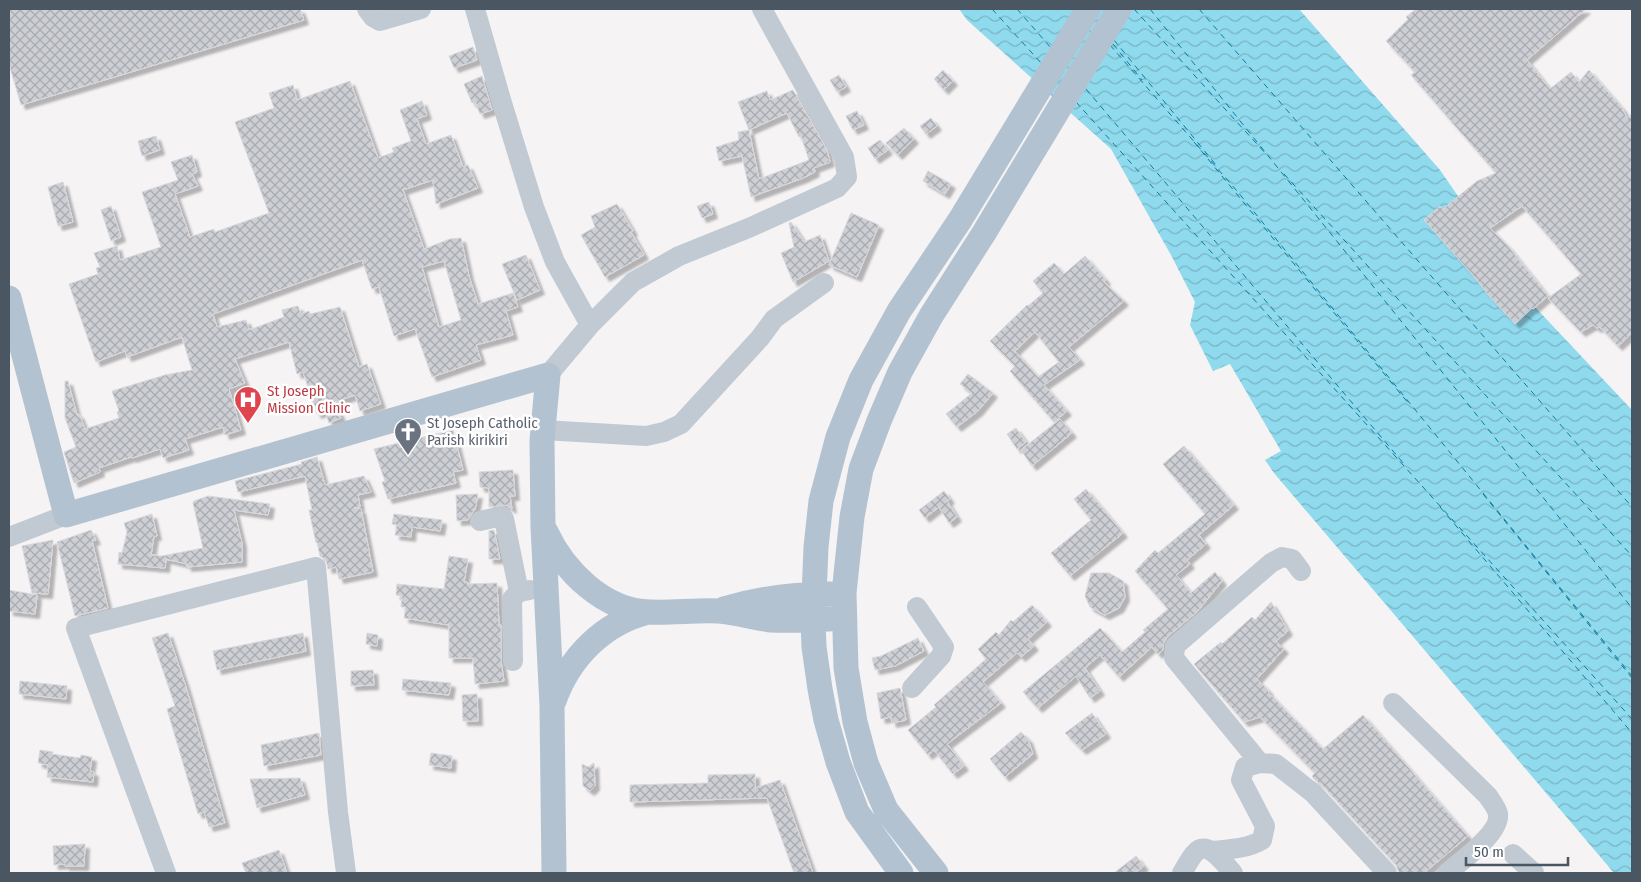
<svg xmlns="http://www.w3.org/2000/svg" width="1641" height="882" font-family="'Fira Sans Condensed',sans-serif">
	<style>
		.water { fill: url(#water-waves) }
		.lines { fill: none; stroke-linecap: round; stroke-linejoin: round }
		.ferry { stroke: #0c7c9b; stroke-width: 1; stroke-dasharray: 6 5; stroke-linecap: butt }
		.building { fill: url(#building-cross-hatch); stroke: #d7d9de; fill-rule: evenodd; filter: url(#shadow) }
		.minor { stroke: #c1cad2; stroke-width: 20 }
		.major { stroke: #b3c2d1; stroke-width: 25 }
		.labels { text-anchor: middle; stroke-width: 5; stroke-linejoin: round; paint-order: stroke }
		.health-label { font-size: 15px; fill: #be3a42; stroke: #fff; text-anchor: start }
		.worship-label { font-size: 15px; fill: #5b616d; stroke: #fff; text-anchor: start }
	</style>
	<defs>
		<pattern id="water-waves" width="16" height="10" patternUnits="userSpaceOnUse" patternTransform="scale(1.25)"><rect width="16" height="10" fill="#90daee"/><path d="M0 5q4-4 8 0t8 0" fill="none" stroke="#78b4c4"/></pattern>
		<pattern id="building-cross-hatch" width="8" height="8" patternUnits="userSpaceOnUse" patternTransform="scale(1.25)"><rect width="8" height="8" fill="#cdcfd5"/><path d="M0 0l8 8M0 8l8-8" fill="none" stroke="#a8abb0"/></pattern>
		<filter id="shadow"><feDropShadow dx="4.5" dy="4.5" stdDeviation="1" flood-color="#0004"/></filter>
	</defs>
	<rect width="100%" height="100%" fill="#f5f3f3"/>
	<path class="water" d="M959 9H1299L1440 170 1534 306 1632 410V873H1614L1274 473 1265 460 1281 451 1230 364 1213 371 1190 325 1195 302 1171 255 1111 149 967 20Z"/>
	<g class="lines">
		<path class="ferry" d="M992 9 1042 64
			M1017 9 1051 48
			M1134 9 1266 154
			M1150 9 1632 608
			M1199 9 1632 507
			M1114 40 1216 165
			M1113 44 1142 80
			M1110 45 1237 191 1632 676
			M1086 89 1404 464
			M1076 102 1632 719
			M1194 142 1409 404
			M1284 174 1632 556
			M1483 494 1632 678
			M1440 507 1632 733"/>
	</g>
	<path class="building" d="M9 9H300L304 20 21 105 9 64Z
		M1416 9H1586L1527 60 1550 89 1571 72 1579 82 1589 70 1622 108 1627 118 1632 114V333L1618 346 1600 327 1597 328 1593 325 1581 332 1548 298 1581 274 1522 206 1490 228 1508 246 1548 296 1533 309 1532 308 1515 324 1491 298 1470 272 1424 220 1440 206 1443 209 1477 181 1496 173 1411 75 1415 72 1386 41 1408 19 1406 17Z
		M473 47 477 60 454 68 449 56Z
		M943 70 953 81 944 90 934 79Z
		M839 75 846 87 837 92 830 80Z
		M482 76 492 110 480 114 475 101 472 103 464 84Z
		M350 81 378 158 394 152 392 148 411 141 400 110 422 101 427 115 417 119 426 144 451 135 463 167 468 165 478 188 436 204 433 180 403 190 424 249 450 239 461 238 469 276 478 304 513 293 518 307 506 311 513 335 476 345 481 360 432 377 415 329 394 336 379 287 372 289 362 260 213 314 217 327 246 320 249 330 284 317 282 310 298 306 301 314 309 311 310 314 340 307 359 367 367 364 381 404 360 411 355 395 335 402 341 418 329 423 325 411 317 414 303 372 297 374 289 342 235 359 245 383 229 389 241 430 225 435 223 427 185 439 189 450 163 458 160 449 132 458 131 457 99 468 100 472 74 483 64 452 76 447 65 418V381H68L77 415 79 414 85 429 119 418 117 412 119 411 112 391 165 375 192 370 182 337 127 357 125 351 96 362 69 284 98 274 96 268 100 267 94 253 117 246 120 260 161 247 142 192 178 180 171 162 192 155 197 172 192 174 198 186 175 194 190 237 214 229 215 232 269 213 235 122 274 108 269 93 293 85 297 100ZM444 261 461 320 439 327 422 267Z
		M793 90 827 150 830 162 814 168 815 172 803 178 751 197 742 156 719 161 716 147 739 140 738 132 749 130 759 179 809 160 801 136 799 137 787 113 749 130 738 102 767 91 770 100Z
		M857 111 864 125 853 130 846 116Z
		M931 118 937 126 926 134 920 126Z
		M904 128 914 139 898 155 886 143Z
		M156 136 160 150 142 156 138 141Z
		M880 140 888 150 875 159 868 148Z
		M928 171 951 184 945 194 923 181Z
		M63 182 73 222 58 226 48 187Z
		M709 202 713 214 702 218 697 206Z
		M617 204 633 231 631 232 644 255 605 277 581 235 595 227 591 216Z
		M111 206 121 237 111 241 101 210Z
		M851 213 879 225 857 277 829 265Z
		M791 222 804 242 820 235 829 261 793 282 781 253 794 247 789 223Z
		M526 255 540 290 517 300 502 264Z
		M1085 256 1106 280 1104 282 1124 301 1069 347 1080 360 1044 385 1067 411 1054 422 1010 371 1015 366 990 341 1027 305 1028 306 1043 293 1033 281 1054 263 1064 274ZM1035 332 1059 362 1038 377 1015 351Z
		M968 374 993 393 978 411 957 427 946 414 972 393 960 384Z
		M1060 419 1072 433 1032 466 1021 450Z
		M1016 428 1026 442 1017 449 1007 434Z
		M453 430 463 470 453 472 456 483 388 499 382 482 385 481 374 449Z
		M1184 446 1234 505 1199 535 1206 544 1187 560 1190 564 1176 575 1191 593 1215 572 1222 581 1198 611 1167 637 1163 644V650L1158 654 1152 647 1119 677 1100 655 1085 668 1100 691 1090 698 1076 676 1038 708 1023 692 1100 628 1122 652 1145 632 1143 630 1168 609 1135 571 1155 550 1158 553 1205 514 1163 464Z
		M317 457 325 485 364 476 371 492 358 495 360 507 354 508 361 509 373 572 339 579 336 567 328 569 326 560 320 556 317 542 316 543 309 510H312L305 476 238 492 235 481 302 464 301 462Z
		M513 470 515 496H510L512 509 506 505 489 507V488L480 487 479 472Z
		M1086 489 1123 533 1070 576 1051 553 1091 520 1074 499Z
		M944 491 950 499 947 501 957 517 949 523 939 507 925 518 919 510Z
		M478 494 475 510 472 513 468 520 457 521 456 495Z
		M208 496 270 504 268 515 234 510 242 543V562L187 567V564L166 559 165 568 118 564 119 552 122 553 127 532 124 523 152 514 157 536H154L151 555 162 556 203 548 193 503 194 501Z
		M394 514 442 520 440 531 412 527 411 537 395 535 397 525 392 524Z
		M91 530 96 540 92 541 108 608 75 616 57 542Z
		M494 530 500 559H489V531Z
		M53 540 48 594 32 593 22 546Z
		M449 556 468 559 464 582H467V584L497 583 499 625H501V661L504 681 475 684 473 658H449V625L404 618 406 607H401L402 596 396 595 397 584 444 589Z
		M1091 573H1109L1123 581 1125 597 1119 608 1105 615 1090 607 1085 596Z
		M9 590 37 595 35 614 9 611Z
		M1271 602 1288 631 1276 641 1284 649 1257 679 1269 691 1268 692 1323 749 1363 715 1468 836 1424 873H1399L1396 865 1322 785 1314 779 1312 776 1315 773 1260 717 1244 722 1194 664 1221 642 1222 644 1252 617 1255 620Z
		M1032 605 1047 622 1028 639 1034 646 1021 657 1017 653 983 682 1001 703 947 744 964 766 953 774 934 750 928 755 908 730 936 707 934 705 986 659 978 649 996 632 999 635 1011 620 1013 622Z
		M168 633 186 687 225 823 209 827 204 812 198 814 167 709 175 706 152 638Z
		M303 633 306 651 217 670 213 651Z
		M367 633 378 635 377 646 366 644Z
		M918 638 924 651 895 666 875 670 872 658 881 656Z
		M373 670 374 685 351 686V671Z
		M403 679 451 683 449 695 402 690Z
		M20 681 67 686 66 699 19 694Z
		M900 688 906 720 892 723 891 717 881 719 877 693Z
		M477 694 478 721H463L462 695Z
		M1092 713 1106 734 1082 750 1065 733Z
		M1021 732 1028 739 1033 754 1005 777 990 759Z
		M319 733 321 755 264 766 261 745Z
		M40 750 53 752 52 754 80 758 81 755 92 757 90 771 94 772 93 782 47 777 48 765 38 763Z
		M431 753 452 756 451 768 429 765Z
		M594 763 595 786 590 791 583 786 582 764 588 767Z
		M755 774V788L780 780 813 873H794L767 798 630 802V785L708 783V775Z
		M300 778 305 795 257 808 250 779Z
		M85 844 84 866H65V864L54 865 53 846Z
		M279 850 287 873H246L242 863Z
		M1136 856 1144 866 1135 873H1114Z"/>
	<g class="lines">
		<path class="minor" d="M367 9 373 17 380 21 421 9
			M475 9 502 103 534 207 555 262 590 325
			M548 375 590 325 633 282 679 256 751 227 837 188 847 177 844 157 762 9
			M543 430 646 436 664 432 681 424 760 338 774 319 824 283
			M480 521 502 516 504 519 519 592
			M9 537 66 515
			M513 661 512 599 519 592 530 590
			M912 688 941 656 944 647 917 607
			M1393 703 1488 796C1491 801 1497 808 1498 814 1501 833 1460 862 1447 873
			M1260 763 1174 658 1175 646 1271 563 1282 557 1292 559 1301 571
			M1212 851C1230 849 1247 849 1262 840L1265 826 1241 780 1245 767 1260 763 1276 764 1313 793 1387 873
			M1513 854 1534 873
			M166 873 76 628 316 567 338 812 346 873
			M1182 873C1186 867 1190 858 1195 853 1208 838 1225 865 1233 873"/>
		<path class="major" d="M9 298 66 515 548 375 542 440 543 527 552 706 554 873
			M546 532C564 571 604 611 650 612 672 613 696 610 718 611 736 612 754 618 771 620 790 621 809 620 829 619
			M724 609C760 598 792 594 830 594
			M554 701C569 658 603 623 648 612
			M901 873 857 812 838 762 826 720 820 689 814 647 813 620 816 547 821 501 838 437 861 380 899 311 960 220 1088 9
			M936 873 886 810 866 763 855 722 846 668 844 593 852 517 861 469 879 421 900 372 931 316 984 233 1119 9"/>
	</g>
	<defs>
		<symbol id="hospital-pin" viewBox="-11 -11 22 30"><path d="M0 17L-7.5 6A9.5 9.5 0 1 1 7.5 6Z" fill="#e0444e" stroke="#fff"/><path d="M-5-5h3v3.5h4V-5h3V5h-3V1.5h-4V5h-3Z" fill="#fff"/></symbol>
		<symbol id="church-pin" viewBox="-11 -11 22 30"><path d="M0 17L-7.5 6A9.5 9.5 0 1 1 7.5 6Z" fill="#6b7280" stroke="#fff"/><path d="M-1.2-6h2.4v3.5h3.3v2.4h-3.3V6h-2.4V-.1h-3.3v-2.4h3.3Z" fill="#fff"/></symbol>
	</defs>
	<g fill-rule="evenodd">
		<use href="#hospital-pin" x="232" y="384" width="32" height="43"/>
		<use href="#church-pin" x="392" y="416" width="32" height="43"/>
	</g>
	<g class="labels">
		<g class="health-label">
			<text x="267" y="396">St Joseph<tspan x="267" dy="17">Mission Clinic</tspan></text>
		</g>
		<g class="worship-label">
			<text x="427" y="428">St Joseph Catholic<tspan x="427" dy="17">Parish kirikiri</tspan></text>
		</g>
	</g>
	<rect width="1641" height="882" fill="none" stroke="#4a5661" stroke-width="20"/>
	<path d="M1466 857v8h102v-8" fill="none" stroke="#4a5661" stroke-width="2.5"/>
	<text x="1474" y="857" font-size="15" fill="#4a5661" stroke="#ffffff" stroke-width="4" paint-order="stroke">50 m</text>
</svg>
